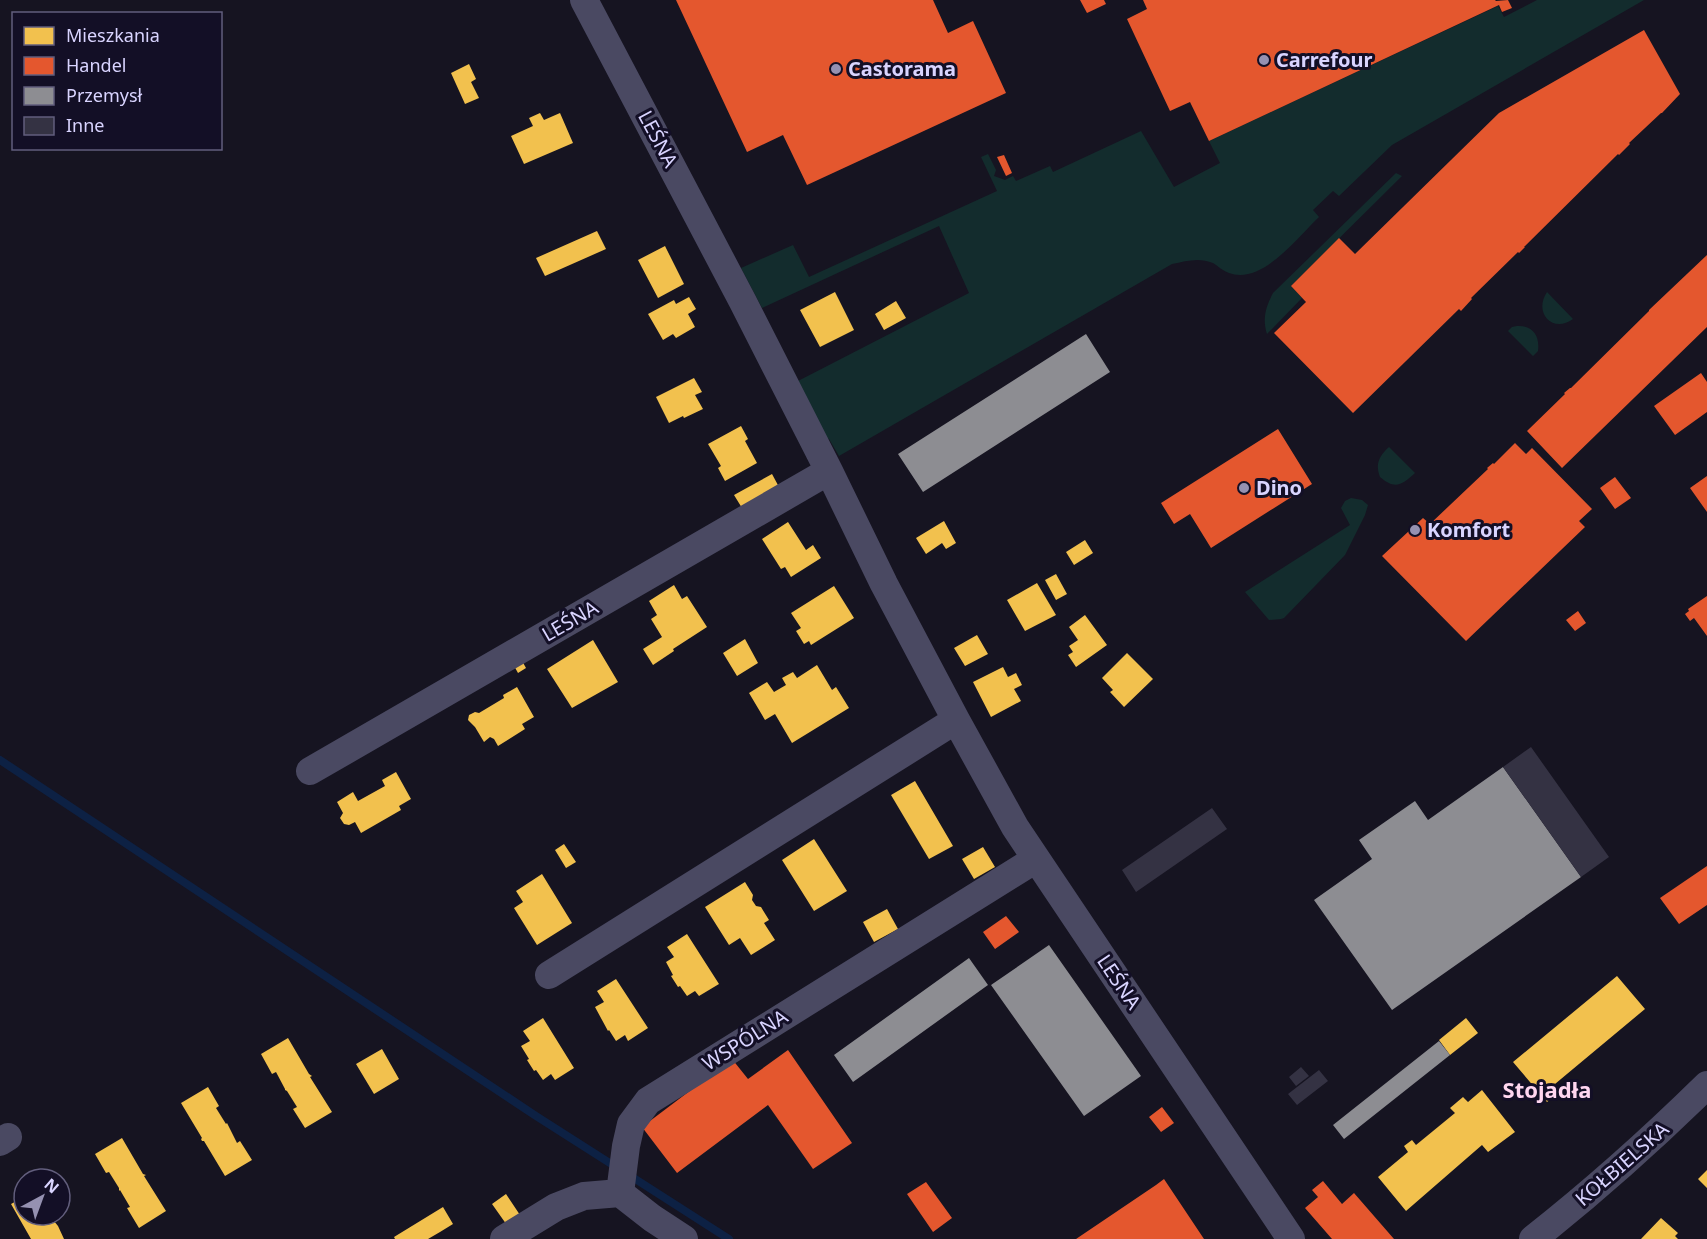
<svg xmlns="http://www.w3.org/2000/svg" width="1707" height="1239" font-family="'Noto Sans',sans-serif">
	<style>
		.green { fill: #132c2d }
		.homes { fill: #f2c14e }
		.shops { fill: #e4572e }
		.industry { fill: #8d8d92 }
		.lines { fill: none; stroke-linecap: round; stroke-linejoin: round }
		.stream { stroke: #0d2144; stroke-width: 8 }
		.building { fill: #343243 }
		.minor { stroke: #4a4962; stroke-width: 28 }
		.poi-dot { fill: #9591b1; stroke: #130f26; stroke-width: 2 }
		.labels { text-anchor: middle; stroke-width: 6; stroke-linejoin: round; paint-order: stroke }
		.poi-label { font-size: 20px; font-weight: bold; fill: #d9d4ff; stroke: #130f26; text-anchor: start }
		.street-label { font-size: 20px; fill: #d9d4ff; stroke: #130f26 }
		.quarter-label { font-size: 22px; font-weight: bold; fill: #ffd6f0; stroke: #130f26 }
	</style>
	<rect width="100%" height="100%" fill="#161421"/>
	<path class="green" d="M1537 0H1644L1392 145 1339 196 1333 191 1313 210 1319 217C1297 238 1262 285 1229 273 1223 271 1218 266 1213 263 1199 257 1186 261 1172 264L839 456 829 439 824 437 798 381 969 293 939 226 762 308 741 268 793 245 809 277 997 191 981 157 988 154 996 170 994 176 1005 180 1013 176 1016 181 1050 166 1053 172 1141 131 1174 187 1220 163 1209 141 1498 6 1504 17Z
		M1396 173 1402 176 1291 286 1302 298 1267 334C1262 319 1266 306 1273 293Z
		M1547 292 1573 319C1553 334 1533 313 1547 292Z
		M1517 326C1533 325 1540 336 1538 351L1533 356 1508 331 1512 327Z
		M1389 447 1415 473C1402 485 1395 490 1380 477 1375 464 1379 456 1389 447Z
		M1351 498 1362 500 1368 505 1365 515 1345 555 1284 618 1281 619 1269 620 1245 592 1350 525 1341 508 1345 501Z"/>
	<path class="homes" d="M469 64 476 79 471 82 479 98 465 104 451 73Z
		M540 113 544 120 560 113 573 143 524 164 511 136 533 126 529 118Z
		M597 231 606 249 545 276 536 258Z
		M665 246 684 284 658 298 638 260Z
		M835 292 854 330 820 347 800 310Z
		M689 297 696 309 688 314 695 327 676 338 673 334 663 340 648 314 674 300 676 304Z
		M896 301 906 318 884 330 875 314Z
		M694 378 702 392 695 395 703 409 684 418 683 416 669 423 656 397Z
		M741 426 748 439 745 441 757 463 725 481 718 468 721 466 708 444Z
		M772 474 779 487 742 508 734 495Z
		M944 521 956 543 946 549 942 543 926 554 916 538Z
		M788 522 806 550 813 545 821 558 791 577 785 567 781 569 762 539Z
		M1085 540 1093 553 1074 565 1066 552Z
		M1056 574 1067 594 1056 600 1045 580Z
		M1037 583 1056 615 1025 631 1007 600Z
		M674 585 682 599 687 596 707 627 673 649 674 651 653 665 643 649 662 637 651 619 657 615 649 601Z
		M834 586 854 618 811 645 809 641 804 644 796 631 801 628 791 613Z
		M1085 615 1107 645 1076 667 1068 655 1073 652 1069 646 1078 640 1069 627Z
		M977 635 988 654 965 666 954 648Z
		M745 639 758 663 737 676 723 653Z
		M593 640 618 682 572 708 547 669Z
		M1127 653 1153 679 1124 707 1110 692 1113 690 1102 678Z
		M521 659 526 668 518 673 513 664Z
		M817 665 832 690 836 687 849 708 792 743 775 714 765 720 749 693 767 682 774 692 786 685 782 678 793 672 797 678Z
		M1003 667 1008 677 1016 673 1022 685 1014 689 1021 701 991 717 973 682Z
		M517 687 534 717 522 724 525 729 498 746 494 739 490 737 484 742 475 727 468 720 469 715 475 712 479 713 504 698 503 695Z
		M396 772 411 799 399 806 401 810 361 833 355 822 349 825 344 824 340 818 343 813 337 802 353 792 358 801 385 786 382 780Z
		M915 781 953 846 929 859 891 795Z
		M814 839 847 891 814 911 782 860Z
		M564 844 576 862 566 868 555 850Z
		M983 847 995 867 974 879 962 859Z
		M542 874 572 923 537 945 514 908 523 902 516 891Z
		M745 882 753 895 752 900 756 906 761 907 769 920 764 923 775 940 751 955 740 938 729 945 705 907Z
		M887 909 898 929 874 942 863 922Z
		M687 934 719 984 699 996 695 991 687 996 680 986 678 987 671 976 673 975 666 962 674 957 667 947Z
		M1617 976 1645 1009 1555 1084 1561 1091 1547 1102 1513 1062Z
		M616 979 648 1028 628 1041 625 1035 616 1041 609 1030 608 1031 595 1007 604 1002 597 991Z
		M543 1018 574 1068 555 1080 551 1074 543 1080 536 1070 534 1071 527 1060 529 1059 521 1046 530 1041 523 1031Z
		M1466 1018 1478 1033 1450 1055 1439 1040Z
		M288 1038 309 1074 312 1076 310 1077 332 1112 305 1128 293 1109 297 1107 287 1091 285 1090V1089L276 1072 272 1074 261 1054Z
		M382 1049 399 1079 374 1094 356 1064Z
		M208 1087 219 1106 216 1108 226 1124 227 1123 237 1143 240 1141 252 1160 225 1176 204 1141H202L201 1139 202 1138 181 1103Z
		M1482 1090 1515 1132 1488 1152 1482 1145 1406 1211 1378 1177 1408 1152 1404 1146 1412 1140 1416 1145 1455 1113 1450 1108 1463 1097 1468 1102Z
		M122 1138 143 1174 146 1175 144 1176 166 1211 139 1228 127 1208 130 1207 120 1190 119 1191V1188L109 1172 106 1173 95 1154Z
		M1707 1170V1188L1698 1179Z
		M506 1194 522 1218 509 1228 492 1204Z
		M24 1197V1215H49L58 1226 64 1239H31L11 1204Z
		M443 1207 453 1224 440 1232 428 1239H395L394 1237Z
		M1661 1218 1678 1233 1675 1236 1678 1239H1641Z"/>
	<path class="shops" d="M676 0H933L948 33 973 21 1006 93 807 185 783 135 747 152Z
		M1080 0H1104L1106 4 1087 13Z
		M1143 0H1495L1496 1 1508 0 1512 8 1502 12 1499 5 1209 141 1190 102 1170 111 1127 19 1147 9Z
		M1644 30 1680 94 1662 113H1661L1629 143 1630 144 1619 155 1618 154 1524 247H1525L1519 253 1518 252 1471 298 1472 299 1461 311 1459 309 1353 413 1274 333 1306 302 1291 286 1339 238 1355 254 1499 113Z
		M1004 155 1012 173 1006 176 997 157Z
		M1707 255V327L1562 468 1527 431 1565 394 1564 393 1570 388H1571L1649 311V310Z
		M1701 373 1707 382V412L1675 435 1654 406Z
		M1278 429 1312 484 1211 548 1190 514 1174 524 1161 503Z
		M1515 443 1526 454 1532 448 1592 509 1579 521 1585 527 1466 641 1382 556 1423 518 1430 524 1488 469 1487 468 1493 463 1494 464Z
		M1707 476V512L1690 488Z
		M1615 477 1631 498 1615 509 1600 488Z
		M1707 596V636L1694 618 1690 621 1685 614 1689 611 1688 609Z
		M1578 611 1586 623 1575 631 1566 620Z
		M1707 866V905L1679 924 1660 898Z
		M1006 916 1019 932 995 949 983 932Z
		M788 1050 852 1143 813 1169 768 1105 677 1173 642 1127 732 1059 748 1079Z
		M1162 1107 1174 1123 1161 1132 1149 1117Z
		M1164 1179 1204 1239H1076L1156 1185Z
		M1323 1181 1342 1204 1354 1193 1394 1239H1332L1305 1208 1318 1197 1312 1190Z
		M926 1182 952 1218 933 1232 907 1194Z"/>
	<path class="industry" d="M1086 334 1110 372 923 492 898 454Z
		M1503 767 1581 877 1392 1010 1314 900 1372 859 1359 840 1415 801 1428 820Z
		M1049 945 1141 1076 1084 1116 991 985Z
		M969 958 988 985 853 1082 834 1055Z
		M1439 1041 1450 1055 1344 1139 1333 1125Z"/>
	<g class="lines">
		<path class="stream" d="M0 760 536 1116 616 1167
			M629 1175 729 1239"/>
	</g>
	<path class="building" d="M1531 747 1609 857 1581 877 1503 767Z
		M1212 808 1227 829 1136 892 1122 870Z
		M1301 1067 1309 1076 1296 1086 1289 1077Z
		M1319 1070 1328 1081 1297 1105 1288 1094Z"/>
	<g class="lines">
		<path class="minor" d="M584 0 743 302 829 471 884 584 956 720 1015 827 1291 1239
			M310 771 829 471
			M549 975 956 720
			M0 1142 8 1137
			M620 1193 626 1146 631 1124 648 1101 1036 859
			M620 1193 652 1218 684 1239
			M504 1239 556 1207 584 1196 620 1193
			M1533 1239C1594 1191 1652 1139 1707 1085"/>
	</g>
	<g class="poi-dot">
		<circle cx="1264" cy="60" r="6"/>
		<circle cx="836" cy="69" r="6"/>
		<circle cx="1244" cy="488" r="6"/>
		<circle cx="1415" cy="530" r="6"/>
	</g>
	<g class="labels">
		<g class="poi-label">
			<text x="1276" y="67">Carrefour</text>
			<text x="848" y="76">Castorama</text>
			<text x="1256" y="495">Dino</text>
			<text x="1427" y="537">Komfort</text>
		</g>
		<g class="street-label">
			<text transform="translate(658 139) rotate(62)" y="7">LEŚNA</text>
			<text transform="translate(570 621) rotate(-30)" y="7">LEŚNA</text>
			<text transform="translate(1119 982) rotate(56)" y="7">LEŚNA</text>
			<text transform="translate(745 1040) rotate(-32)" y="7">WSPÓLNA</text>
			<text transform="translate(1622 1164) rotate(-41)" y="7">KOŁBIELSKA</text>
		</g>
		<g class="quarter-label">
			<text x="1547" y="1098">Stojadła</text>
		</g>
	</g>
	<rect x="12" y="12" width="210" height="138" fill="#130f26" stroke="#625e7d" stroke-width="1.5"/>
	<rect x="24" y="27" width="30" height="18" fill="#f2c14e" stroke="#625e7d" stroke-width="1.5"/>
	<text x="66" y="42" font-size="18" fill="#d9d4ff">Mieszkania</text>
	<rect x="24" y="57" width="30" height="18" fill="#e4572e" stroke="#625e7d" stroke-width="1.5"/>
	<text x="66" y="72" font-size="18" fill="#d9d4ff">Handel</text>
	<rect x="24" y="87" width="30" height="18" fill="#8d8d92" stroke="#625e7d" stroke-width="1.5"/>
	<text x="66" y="102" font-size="18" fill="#d9d4ff">Przemysł</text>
	<rect x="24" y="117" width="30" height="18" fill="#343243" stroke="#625e7d" stroke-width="1.5"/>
	<text x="66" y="132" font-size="18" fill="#d9d4ff">Inne</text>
	<g transform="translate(42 1197) rotate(41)"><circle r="28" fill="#130f26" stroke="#625e7d" stroke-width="1.5"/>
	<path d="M0-4.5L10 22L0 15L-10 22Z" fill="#9591b1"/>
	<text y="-9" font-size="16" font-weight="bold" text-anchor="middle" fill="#d9d4ff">N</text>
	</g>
</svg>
